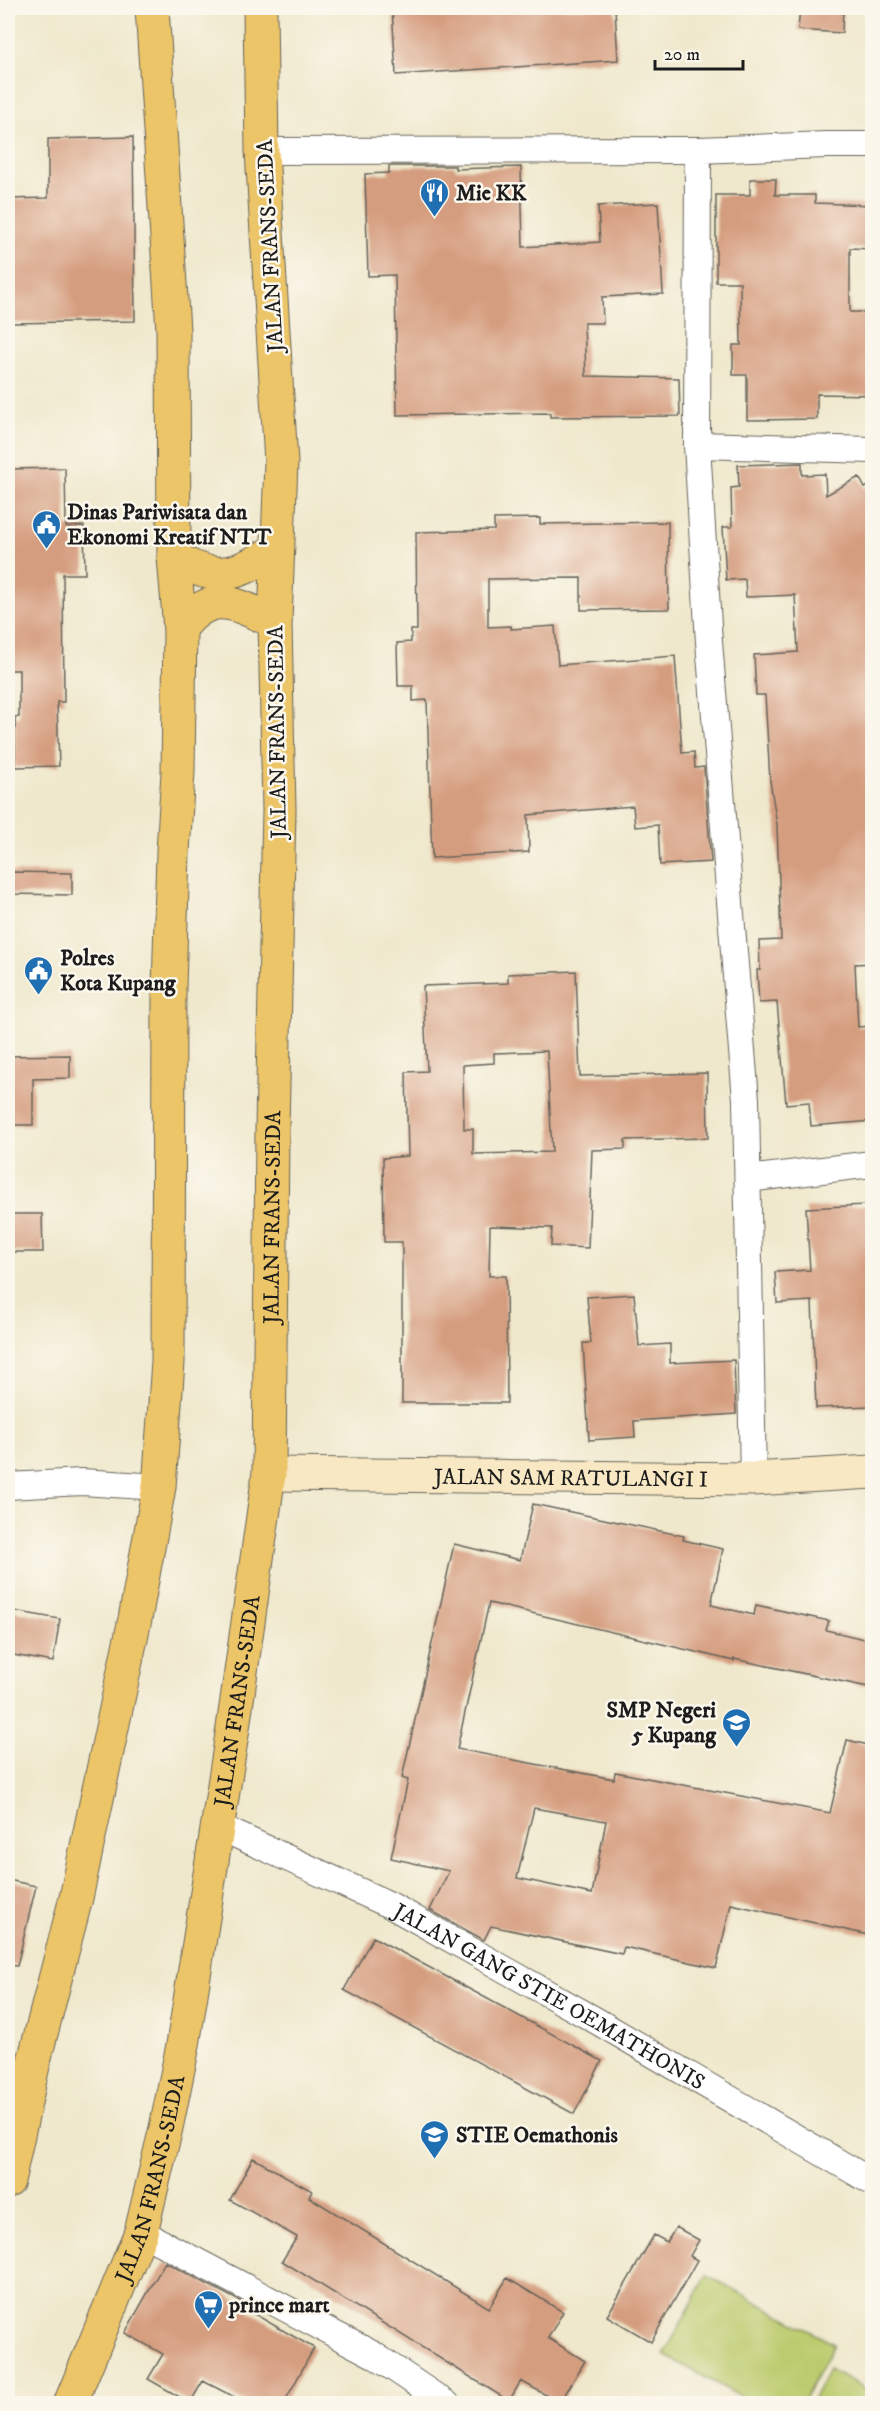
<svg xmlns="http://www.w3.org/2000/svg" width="880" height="2411" font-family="'IM FELL DW Pica',serif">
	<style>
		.green { fill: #bccb6d; stroke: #6c7444; stroke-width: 1.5 }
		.building { fill: #d59d7f; fill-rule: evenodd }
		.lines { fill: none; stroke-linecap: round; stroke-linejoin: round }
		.minor-casing { stroke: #66635a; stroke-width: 28 }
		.secondary-casing { stroke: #66635a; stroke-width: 35 }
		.primary-casing { stroke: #66635a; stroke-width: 35 }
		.minor { stroke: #fff; stroke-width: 26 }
		.secondary { stroke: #f8e8c3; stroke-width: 33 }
		.primary { stroke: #edc569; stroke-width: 33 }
		.labels { text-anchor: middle; stroke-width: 5; stroke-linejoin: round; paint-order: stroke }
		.poi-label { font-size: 22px; font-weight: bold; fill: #1c1c1c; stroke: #fbf7ec; text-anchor: start }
		.street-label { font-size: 22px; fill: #1c1c1c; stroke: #fbf7ec }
	</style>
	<rect width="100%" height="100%" fill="#fbf7ec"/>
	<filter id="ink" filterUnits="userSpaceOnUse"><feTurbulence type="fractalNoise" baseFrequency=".0167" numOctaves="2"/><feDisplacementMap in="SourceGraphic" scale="12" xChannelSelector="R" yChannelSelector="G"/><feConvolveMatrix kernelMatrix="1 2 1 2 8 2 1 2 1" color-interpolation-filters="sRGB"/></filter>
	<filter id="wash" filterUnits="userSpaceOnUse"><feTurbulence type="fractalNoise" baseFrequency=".008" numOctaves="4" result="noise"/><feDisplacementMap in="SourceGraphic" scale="24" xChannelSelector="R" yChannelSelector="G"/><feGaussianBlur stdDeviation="1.35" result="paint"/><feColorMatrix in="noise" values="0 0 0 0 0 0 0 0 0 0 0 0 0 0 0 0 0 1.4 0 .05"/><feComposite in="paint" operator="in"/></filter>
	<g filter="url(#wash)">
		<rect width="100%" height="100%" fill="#efe8cc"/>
		<path class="green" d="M707 2275 834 2344 802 2403H752L664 2355Z
			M829 2369 872 2392V2403H810Z"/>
		<g id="blocks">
			<path class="building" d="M392 8H615L618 60 396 75Z
				M800 8H843L842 33 798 30Z
				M133 137 135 321 8 323V199L48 198V139Z
				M389 166H455V169L521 167 523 247 600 242 598 206 658 203 663 294 602 297 603 323H584L586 376 679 378 680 416 550 417V413L397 415 395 275 368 276 365 174 389 173Z
				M750 179H776L775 195H815V203L873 205V249L850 248V312H873V395L817 394V419L747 420V375H733V345H741L740 282H716V195H750Z
				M802 463V475L825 474 826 495 859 477 865 488 873 484V963L855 964 858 1027 871 1026 873 1121 811 1126 809 1102 786 1104 777 1002 759 1003 757 970H760L759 941 781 940 777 825 770 781 765 695H756L754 655 798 652 795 595 746 597 745 579 726 580 723 527H732L731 488 739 487 738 465Z
				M65 468 66 527 84 526 85 574H63L64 702H57L59 766 15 767V717H19V670H8V469Z
				M540 518V524L668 522 669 609 581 610V578L488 579V627L511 626V629L555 626 558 665 675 656 682 753 694 752 695 768 704 767 711 862 660 865 658 825 635 827 633 806 528 815 529 852 432 858 427 700 413 701V686H398L397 643 411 642V630H417L416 532 494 530V519Z
				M10 872 72 873V895L9 894Z
				M576 971 580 1076 707 1073 708 1138 625 1140V1149L592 1150 588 1248 551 1246 552 1228 490 1226 489 1276H506L507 1403H402V1242H384L383 1158 408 1156 406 1072 427 1071 423 986 508 983V974ZM547 1051 552 1152 473 1154V1129H464L463 1065 494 1063V1053Z
				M70 1055V1078L33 1079V1125H8V1056Z
				M866 1205 867 1219H873V1406L816 1408 812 1301 777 1303 775 1272 810 1270 806 1208Z
				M8 1214H42L43 1252H8Z
				M634 1294 639 1346 670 1344V1363L734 1360 736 1414 634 1421 635 1437 589 1440 583 1343H591L587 1297Z
				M533 1504 684 1536 683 1540 723 1549 711 1605 754 1615 756 1605 829 1621 826 1630 873 1641V1688L734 1659V1661L489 1603 457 1749 614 1779 615 1772 830 1813 847 1740 873 1746V1936L731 1904 716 1968 624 1947 622 1954 491 1926 484 1940 430 1910 449 1871 391 1858 408 1780 402 1778 454 1544 520 1560ZM534 1808 606 1821 592 1894 517 1878Z
				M8 1610 60 1619 53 1662 8 1654Z
				M8 1880 36 1886 17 1966 8 1965Z
				M373 1937 602 2061 574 2114 344 1990Z
				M253 2158 312 2191 309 2197 489 2308 507 2278 563 2312 548 2338 585 2361 560 2403 521 2381 509 2401 282 2261 297 2237 230 2200Z
				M676 2227 699 2240 690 2256 697 2260 651 2342 607 2316 654 2235 667 2242Z
				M165 2262 251 2307 249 2311 314 2348 284 2403H246L203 2381 190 2403 148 2379 163 2354 125 2333Z"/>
		</g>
	</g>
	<g filter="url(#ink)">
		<use href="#blocks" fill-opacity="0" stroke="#66635a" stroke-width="1.5"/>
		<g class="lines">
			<defs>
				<g id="minor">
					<path d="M262 151 698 150"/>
					<path d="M697 445 698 150 826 145H872"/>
					<path d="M748 1179 872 1164"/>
					<path d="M753 1479 746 1100 709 642 697 445 872 450"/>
					<path d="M8 1486 82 1482 159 1487"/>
					<path id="s1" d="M217 1826 390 1905 595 2020 872 2182"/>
					<path d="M141 2232 374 2355 447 2404"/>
				</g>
				<g id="secondary">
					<path id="s2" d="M269 1474 753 1479 872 1472"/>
				</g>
				<g id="primary">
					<path d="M174 557C216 584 238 575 277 549"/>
					<path d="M180 629C211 587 236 604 275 622"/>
					<path d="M8 2181 34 2061 76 1898 135 1619 159 1487 168 1362 169 988 173 852 178 772 180 629 174 557 173 330 152 8"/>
					<path id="s3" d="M70 2404 141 2232 166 2128 183 2045 233 1728 269 1474 272 1129 279 810 275 622 281 462 262 151 260 8"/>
				</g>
			</defs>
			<use href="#minor" class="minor-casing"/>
			<use href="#secondary" class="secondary-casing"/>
			<use href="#primary" class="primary-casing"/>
			<use href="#minor" class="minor"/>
			<use href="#secondary" class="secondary"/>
			<use href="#primary" class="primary"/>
		</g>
	</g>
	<defs>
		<symbol id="restaurant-pin" viewBox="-11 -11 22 30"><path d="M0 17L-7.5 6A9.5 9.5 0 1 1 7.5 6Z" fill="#1f6fb2" stroke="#fbf7ec"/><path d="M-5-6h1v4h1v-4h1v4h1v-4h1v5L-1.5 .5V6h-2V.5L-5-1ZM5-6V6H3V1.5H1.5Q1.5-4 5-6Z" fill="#fff"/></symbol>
		<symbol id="civic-pin" viewBox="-11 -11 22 30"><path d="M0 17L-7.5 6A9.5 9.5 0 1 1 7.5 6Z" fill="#1f6fb2" stroke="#fbf7ec"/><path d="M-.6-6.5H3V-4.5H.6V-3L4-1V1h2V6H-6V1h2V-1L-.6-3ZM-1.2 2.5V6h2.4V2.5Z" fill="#fff"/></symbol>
		<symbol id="school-pin" viewBox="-11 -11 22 30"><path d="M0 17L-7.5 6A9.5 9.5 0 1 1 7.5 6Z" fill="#1f6fb2" stroke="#fbf7ec"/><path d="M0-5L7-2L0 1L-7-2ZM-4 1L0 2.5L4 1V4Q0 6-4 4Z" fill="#fff"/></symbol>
		<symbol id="supermarket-pin" viewBox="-11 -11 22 30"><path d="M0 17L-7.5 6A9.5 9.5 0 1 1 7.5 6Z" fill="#1f6fb2" stroke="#fbf7ec"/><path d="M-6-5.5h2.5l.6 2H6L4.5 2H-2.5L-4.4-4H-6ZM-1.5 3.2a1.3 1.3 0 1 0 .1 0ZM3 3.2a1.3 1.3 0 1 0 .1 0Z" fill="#fff"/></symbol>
	</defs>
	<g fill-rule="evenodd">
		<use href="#restaurant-pin" x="418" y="176" width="33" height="45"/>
		<use href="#civic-pin" x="30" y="508" width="33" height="45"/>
		<use href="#civic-pin" x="22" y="954" width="33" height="45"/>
		<use href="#school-pin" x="720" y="1706" width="33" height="45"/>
		<use href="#school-pin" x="418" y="2118" width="33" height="45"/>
		<use href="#supermarket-pin" x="192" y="2288" width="33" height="45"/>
	</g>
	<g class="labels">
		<g class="poi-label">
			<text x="456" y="200">Mie KK</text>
			<text x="67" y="519">Dinas Pariwisata dan<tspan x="67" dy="25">Ekonomi Kreatif NTT</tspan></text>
			<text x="60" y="965">Polres<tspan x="60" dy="25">Kota Kupang</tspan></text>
			<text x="716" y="1717" text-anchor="end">SMP Negeri<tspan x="716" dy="25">5 Kupang</tspan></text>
			<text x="456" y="2142">STIE Oemathonis</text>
			<text x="229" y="2312">prince mart</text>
		</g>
		<g class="street-label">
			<text transform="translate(269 246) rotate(-93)" y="8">JALAN FRANS-SEDA</text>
			<text transform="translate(276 732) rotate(-91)" y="8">JALAN FRANS-SEDA</text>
			<text dy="8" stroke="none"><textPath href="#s3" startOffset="1212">JALAN FRANS-SEDA</textPath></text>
			<text dy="8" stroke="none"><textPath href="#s2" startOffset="302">JALAN SAM RATULANGI I</textPath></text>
			<text dy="8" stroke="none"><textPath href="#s3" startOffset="726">JALAN FRANS-SEDA</textPath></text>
			<text dy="8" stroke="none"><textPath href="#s1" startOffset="374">JALAN GANG STIE OEMATHONIS</textPath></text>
			<text dy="8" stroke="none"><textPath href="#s3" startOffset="240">JALAN FRANS-SEDA</textPath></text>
		</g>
	</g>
	<rect width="880" height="2411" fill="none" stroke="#fbf7ec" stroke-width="30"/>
	<path d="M655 60v9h88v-9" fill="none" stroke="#1c1c1c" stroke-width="3"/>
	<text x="664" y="60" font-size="18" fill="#1c1c1c" stroke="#fbf7ec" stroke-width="4.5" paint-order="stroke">20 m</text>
</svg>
